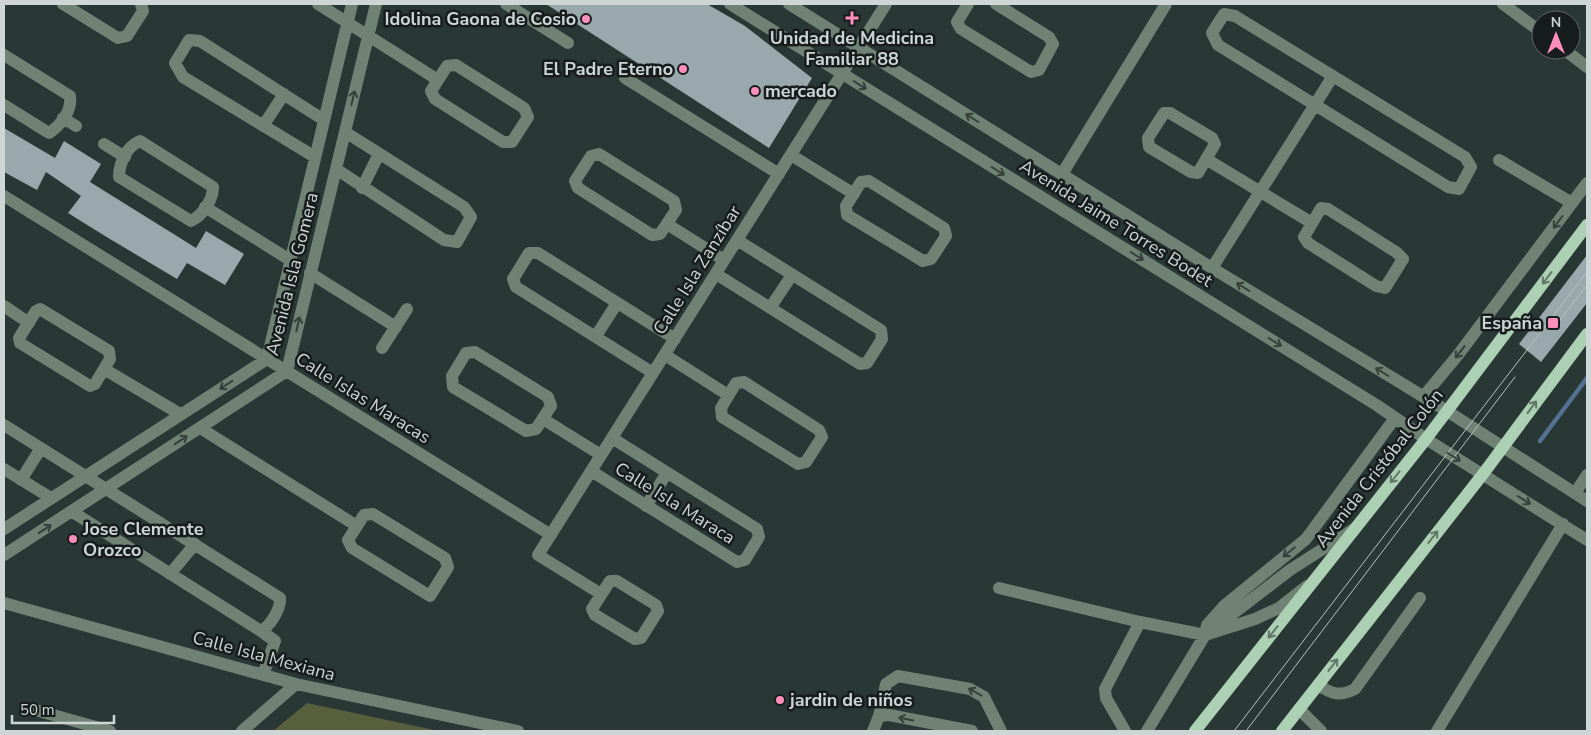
<svg xmlns="http://www.w3.org/2000/svg" width="1591" height="735" font-family="'Nunito Sans',sans-serif">
	<style>
		.green { fill: #585f3d }
		.lines { fill: none; stroke-linecap: round; stroke-linejoin: round }
		.stream { stroke: #547194; stroke-width: 4.5 }
		.building { fill: #99a8ad }
		.minor { stroke: #708274; stroke-width: 12 }
		.major { stroke: #acd0b4; stroke-width: 12 }
		.tram { stroke: #b7c1bf; stroke-width: 1 }
		.oneway { stroke: #36403b }
		.oneway2 { stroke: #627668 }
		.poi-dot { fill: #fe8ebb; stroke: #171d1c; stroke-width: 2 }
		.labels { text-anchor: middle; stroke-width: 5; stroke-linejoin: round; paint-order: stroke }
		.poi-label { font-size: 18px; font-weight: bold; fill: #cdd6d4; stroke: #171d1c; text-anchor: end }
		.street-label { font-size: 18px; fill: #cdd6d4; stroke: #171d1c }
	</style>
	<rect width="100%" height="100%" fill="#293735"/>
	<path class="green" d="M307 703 439 731H273Z"/>
	<g class="lines">
		<path class="stream" d="M1540 441 1587 378"/>
	</g>
	<path class="building" d="M546 4H707L745 26 812 78 769 148Z
		M4 128 55 158 64 141 101 164 90 182 196 248 206 231 244 254 225 285 187 263 177 279 105 236 68 213 81 196 46 172 37 190 4 172Z
		M1587 255V303L1541 362 1519 344Z"/>
	<g class="lines">
		<path class="minor" d="M63 4 118 38 127 36 143 11 141 4
			M318 4 438 80
			M506 4 568 43
			M730 4 1378 406 1426 439 1587 540
			M789 4 1212 268 1447 411 1587 501
			M968 4 957 22 961 29 1031 72 1039 70 1053 44 1049 37 996 4
			M1503 4 1541 32
			M1224 14 1235 16 1465 157 1471 167 1459 189 1448 187 1218 45 1212 33Z
			M1565 50 1587 67
			M4 55 70 96C72 111 61 125 49 133L4 105
			M456 65 524 108 528 117 512 142H503L435 99 431 91 447 66Z
			M625 78 779 174
			M1164 113H1170L1212 138 1215 144 1198 173 1191 172 1149 147 1148 138Z
			M63 118 76 126
			M263 126 284 94
			M140 141 213 187C213 200 203 215 191 221L119 177C119 163 127 146 140 141Z
			M104 144 125 157
			M599 154 674 201 676 210 660 234 652 235 578 188 575 181 591 156Z
			M791 155 854 194
			M315 157 183 77 175 63 189 40 200 41 324 120
			M1206 159 1312 223
			M1499 160 1572 203
			M336 169 444 240 457 242 471 217 464 207 345 132
			M1062 174 1166 4
			M869 181 944 228 946 236 931 259 923 261 847 215 846 206 861 182Z
			M362 188 379 154
			M4 196 551 535
			M205 207 290 260
			M1321 208 1328 209 1396 252 1403 259 1385 288 1376 286 1308 243 1304 237Z
			M667 224 724 260
			M1212 268 1333 76
			M310 273 396 327
			M716 274 860 364 867 363 882 339 881 330 737 240
			M4 306 29 323
			M770 308 792 275
			M40 309 109 351 110 359 95 384 90 386 20 343 19 338 36 311Z
			M596 336 617 303
			M382 348 407 309
			M475 352 548 397 551 406 536 429 526 431 453 387 452 376 466 353Z
			M665 355 728 395
			M104 369 180 414
			M653 373 516 287 513 279 529 253H538L675 339
			M744 382 819 430 822 437 806 462 798 464 722 417 721 408 736 383Z
			M1423 397 1458 355 1587 183
			M543 419 601 455
			M4 425 280 598C281 609 270 626 261 631L71 511
			M200 428 357 526
			M4 469 51 498
			M591 471 737 562 745 560 759 537 757 529 612 438
			M21 480 41 448
			M1575 493 1587 475
			M646 506 667 473
			M373 514 445 558 448 567 430 596 352 548 348 540 364 515Z
			M4 529 267 359 352 4
			M4 555 287 371 376 4
			M170 574 195 544
			M610 581H617L656 605 658 611 641 638 635 639 595 615 592 609Z
			M999 588 1140 622
			M601 594 538 555 886 4
			M4 603 296 684 518 731
			M1213 629 1290 570 1354 529
			M261 631 275 641 263 675
			M1318 685C1332 694 1339 697 1355 689L1420 598
			M32 709 110 731
			M1299 709 1321 731
			M879 716 886 684 898 676 970 689 984 697 1001 731
			M242 731 296 684
			M873 731 879 716 889 715 972 731
			M1125 731 1106 698 1105 689 1140 622 1205 635 1255 619 1279 608 1307 586
			M1147 731 1205 635 1207 625 1224 606 1306 539 1395 418
			M1437 731 1563 524"/>
		<path class="major" d="M1195 731 1426 439 1587 225
			M1282 731 1483 474 1587 334"/>
		<path class="tram" d="M1554 328 1587 285
			M1234 731 1587 272
			M1246 731 1515 377"/>
	</g>
	<defs><path id="oneway-shaft" d="M-6 0H5M1.5-3L5.5 0L1.5 3" fill="none" stroke-width="1.6" stroke-linecap="round" stroke-linejoin="round" transform="scale(1.25)"/></defs>
	<g class="oneway">
		<use href="#oneway-shaft" transform="translate(860 85) rotate(32)"/>
		<use href="#oneway-shaft" transform="translate(353 98) rotate(-77)"/>
		<use href="#oneway-shaft" transform="translate(972 118) rotate(-148)"/>
		<use href="#oneway-shaft" transform="translate(998 171) rotate(32)"/>
		<use href="#oneway-shaft" transform="translate(1558 222) rotate(127)"/>
		<use href="#oneway-shaft" transform="translate(1137 256) rotate(32)"/>
		<use href="#oneway-shaft" transform="translate(1243 287) rotate(-148)"/>
		<use href="#oneway-shaft" transform="translate(298 324) rotate(-77)"/>
		<use href="#oneway-shaft" transform="translate(1275 342) rotate(32)"/>
		<use href="#oneway-shaft" transform="translate(1460 352) rotate(128)"/>
		<use href="#oneway-shaft" transform="translate(1382 372) rotate(-148)"/>
		<use href="#oneway-shaft" transform="translate(226 385) rotate(147)"/>
		<use href="#oneway-shaft" transform="translate(181 440) rotate(-33)"/>
		<use href="#oneway-shaft" transform="translate(1454 457) rotate(32)"/>
		<use href="#oneway-shaft" transform="translate(1524 500) rotate(32)"/>
		<use href="#oneway-shaft" transform="translate(45 529) rotate(-33)"/>
		<use href="#oneway-shaft" transform="translate(1289 552) rotate(141)"/>
		<use href="#oneway-shaft" transform="translate(975 692) rotate(-151)"/>
		<use href="#oneway-shaft" transform="translate(906 719) rotate(-169)"/>
	</g>
	<g class="oneway2">
		<use href="#oneway-shaft" transform="translate(1547 278) rotate(127)"/>
		<use href="#oneway-shaft" transform="translate(1532 407) rotate(-54)"/>
		<use href="#oneway-shaft" transform="translate(1395 477) rotate(129)"/>
		<use href="#oneway-shaft" transform="translate(1433 537) rotate(-52)"/>
		<use href="#oneway-shaft" transform="translate(1273 632) rotate(128)"/>
		<use href="#oneway-shaft" transform="translate(1333 665) rotate(-52)"/>
	</g>
	<g class="poi-dot">
		<path d="M849.5 10.5h5v5h5v5h-5v5h-5v-5h-5v-5h5z"/>
		<circle cx="586" cy="19" r="5"/>
		<circle cx="683" cy="69" r="5"/>
		<circle cx="755" cy="91" r="5"/>
		<rect x="1547" y="317" width="12" height="12" rx="2.5"/>
		<circle cx="73" cy="539" r="5"/>
		<circle cx="780" cy="700" r="5"/>
	</g>
	<g class="labels">
		<g class="poi-label">
			<text x="576" y="25">Idolina Gaona de Cosio</text>
			<text x="852" y="44" text-anchor="middle">Unidad de Medicina<tspan x="852" dy="21">Familiar 88</tspan></text>
			<text x="673" y="75">El Padre Eterno</text>
			<text x="765" y="97" text-anchor="start">mercado</text>
			<text x="1542" y="329">España</text>
			<text x="83" y="535" text-anchor="start">Jose Clemente<tspan x="83" dy="21">Orozco</tspan></text>
			<text x="790" y="706" text-anchor="start">jardin de niños</text>
		</g>
		<g class="street-label">
			<text transform="translate(1116 223) rotate(32)" y="6">Avenida Jaime Torres Bodet</text>
			<text transform="translate(697 270) rotate(-58)" y="6">Calle Isla Zanzíbar</text>
			<text transform="translate(292 274) rotate(-76)" y="6">Avenida Isla Gomera</text>
			<text transform="translate(363 398) rotate(32)" y="6">Calle Islas Maracas</text>
			<text transform="translate(1379 468) rotate(-52)" y="6">Avenida Cristóbal Colón</text>
			<text transform="translate(675 503) rotate(32)" y="6">Calle Isla Maraca</text>
			<text transform="translate(264 656) rotate(15)" y="6">Calle Isla Mexiana</text>
		</g>
	</g>
	<rect width="1591" height="735" fill="none" stroke="#cdd6d4" stroke-width="10"/>
	<g transform="translate(1556 35)"><circle r="24" fill="#171d1c" stroke="#606766"/>
	<path d="M0-4L9 19L0 12L-9 19Z" fill="#fe8ebb"/>
	<text y="-8" font-size="14" font-weight="bold" text-anchor="middle" fill="#cdd6d4">N</text>
	</g>
	<path d="M12 715v8h102v-8" fill="none" stroke="#cdd6d4" stroke-width="2.5"/>
	<text x="20" y="715" font-size="15" fill="#cdd6d4" stroke="#171d1c" stroke-width="4" paint-order="stroke">50 m</text>
</svg>
